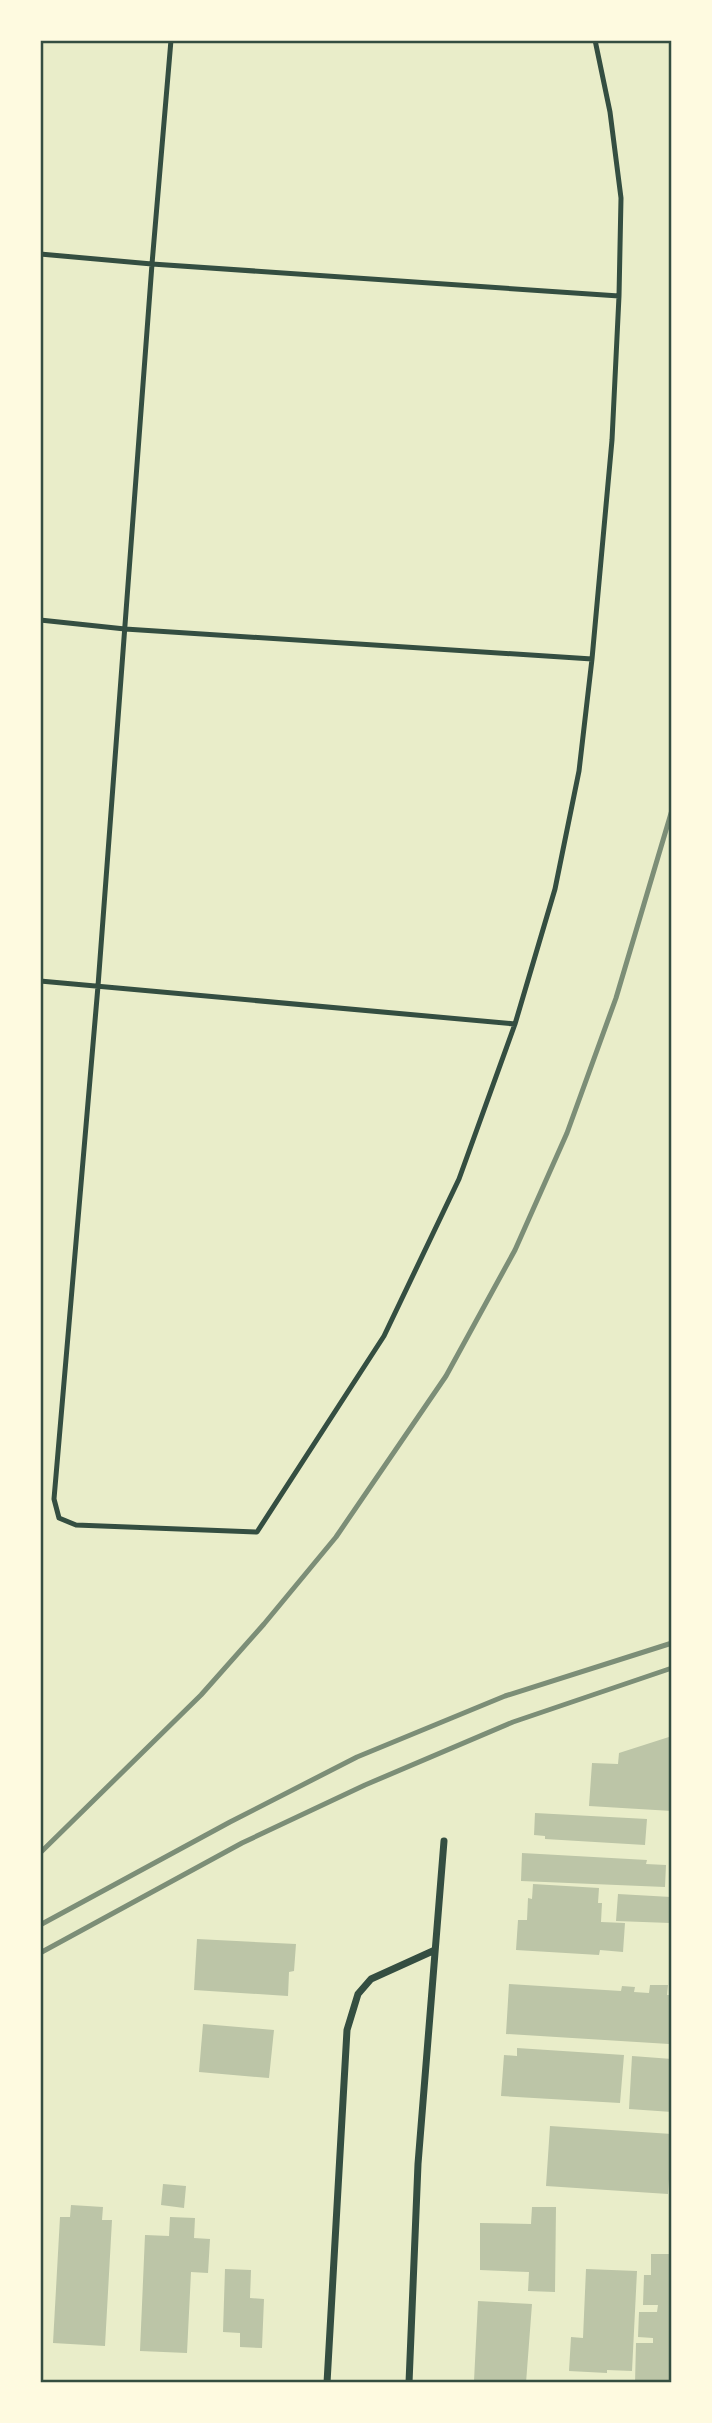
<svg xmlns="http://www.w3.org/2000/svg" width="712" height="2423" font-family="Figtree,sans-serif">
	<style>
		.building { fill: #bcc5a7 }
		.lines { fill: none; stroke-linecap: round; stroke-linejoin: round }
		.service { stroke: #344e41; stroke-width: 5 }
		.minor { stroke: #344e41; stroke-width: 7 }
		.rail { stroke: #7c8e77; stroke-width: 5 }
		.neatline { fill: none; stroke: #344e41; stroke-width: 2.5 }
	</style>
	<rect width="100%" height="100%" fill="#e9edc9"/>
	<path class="building" d="M672 1736V1811L589 1806 592 1763 618 1764 619 1753Z
		M535 1813 647 1819 645 1845 545 1839V1836L534 1835Z
		M522 1853 647 1860 646 1864 666 1865 665 1887 521 1881Z
		M533 1884 599 1888 598 1903H602L601 1922 625 1923 623 1952 600 1950 599 1955 516 1950 518 1920H527L528 1898 532 1899Z
		M618 1894 671 1897 670 1923 616 1921Z
		M197 1939 296 1944 294 1971 289 1972 288 1996 194 1990Z
		M509 1984 621 1991 622 1986 635 1987 634 1992 649 1993 650 1985H668L667 1995H672L669 2044 506 2034Z
		M203 2024 274 2030 269 2078 199 2072Z
		M517 2048 624 2055 620 2103 501 2096 504 2055 517 2056Z
		M632 2056 672 2059V2112L629 2109Z
		M550 2126 672 2134 668 2194 546 2186Z
		M163 2184 186 2186 184 2208 161 2205Z
		M71 2205 103 2207 102 2220H112L105 2346 53 2343 60 2217H70Z
		M532 2207H556L555 2292 528 2291 529 2272 480 2270V2223L531 2224Z
		M170 2217 195 2218 194 2238 210 2239 208 2273 191 2272 187 2353 140 2351 145 2235 169 2236Z
		M651 2254H672V2368H669V2383H635L636 2343H653V2338L638 2337 639 2312H657L658 2305H643L644 2275H651Z
		M225 2269 251 2270 250 2298 264 2299 262 2348 240 2347V2333L223 2332Z
		M586 2269 637 2271 632 2371 607 2370V2373L569 2371 571 2337 583 2338Z
		M478 2301 532 2304 526 2383 474 2381Z"/>
	<g class="lines">
		<path class="service" d="M171 40 152 264 98 986 54 1499 59 1518 76 1525 257 1532 384 1336 459 1179 515 1024 555 889 579 771 592 659 612 440 619 296 621 198 610 112 595 40
			M40 254 152 264 619 296
			M40 620 125 629 592 659
			M40 981 515 1024"/>
		<path class="minor" d="M327 2383 347 2030 358 1994 371 1979 435 1950
			M409 2383 418 2164 444 1841"/>
		<path class="rail" d="M40 1853 201 1695 264 1624 336 1537 446 1376 515 1250 567 1133 616 998 672 810
			M40 1925 230 1822 357 1757 505 1696 672 1643
			M40 1953 242 1843 365 1785 513 1722 672 1668"/>
	</g>
	<rect width="712" height="2423" fill="none" stroke="#fefae0" stroke-width="84"/>
	<rect x="42" y="42" width="628" height="2339" class="neatline"/>
</svg>
